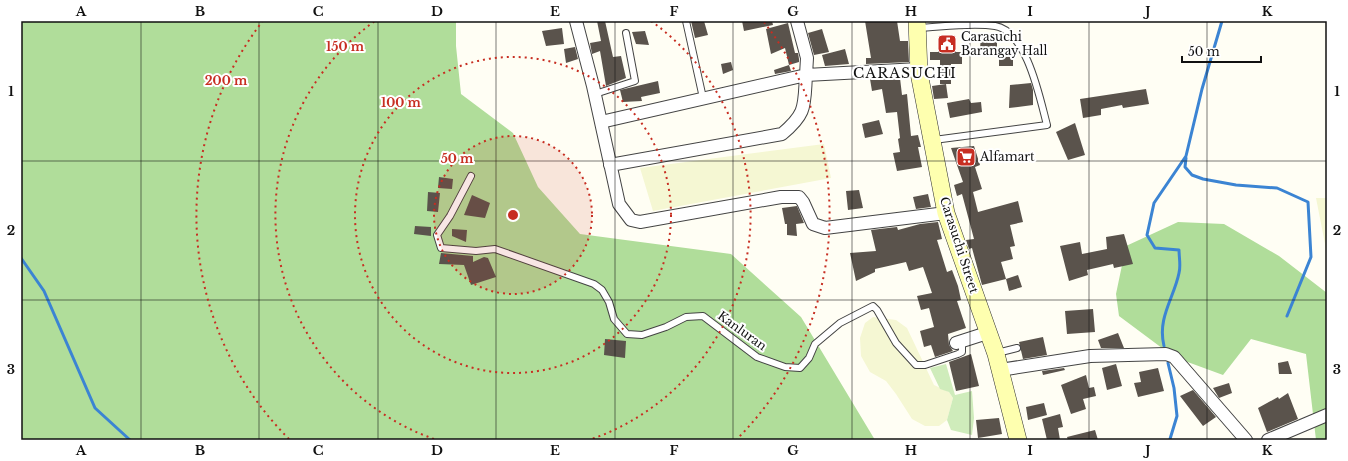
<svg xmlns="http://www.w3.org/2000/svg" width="1348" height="461" font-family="'Libre Baskerville',serif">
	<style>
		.farmland { fill: #f5f7d3 }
		.green { fill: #cfecbb }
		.forest { fill: #b0dd9a }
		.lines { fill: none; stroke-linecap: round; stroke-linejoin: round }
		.stream { stroke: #3b84d3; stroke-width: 3 }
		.building { fill: #5a534c }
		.lane-casing { stroke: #444; stroke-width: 8 }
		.street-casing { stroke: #444; stroke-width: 14 }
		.secondary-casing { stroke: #333; stroke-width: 18 }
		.lane { stroke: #fff; stroke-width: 6 }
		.street { stroke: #fff; stroke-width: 12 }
		.secondary { stroke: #feffaf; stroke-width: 17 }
		.grid { fill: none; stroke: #111; stroke-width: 1; stroke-opacity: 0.55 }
		.ring { fill: none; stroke: #c72e22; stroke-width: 2; stroke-dasharray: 2 4 }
		.labels { text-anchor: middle; stroke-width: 4; stroke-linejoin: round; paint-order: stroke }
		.poi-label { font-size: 12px; fill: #111; stroke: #fff; text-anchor: start }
		.street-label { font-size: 12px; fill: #111; stroke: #fff }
		.quarter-label { font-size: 14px; letter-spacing: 1px; fill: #111; stroke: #fff }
		.centre { fill: #c72e22; stroke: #fff; stroke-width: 2 }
		.ring-label { font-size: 12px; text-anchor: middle; font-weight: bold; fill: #c72e22; stroke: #fff; stroke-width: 4; stroke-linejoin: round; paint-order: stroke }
		.neatline { fill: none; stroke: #111; stroke-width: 1.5 }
		.grid-label { font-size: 13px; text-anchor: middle; font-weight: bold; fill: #111 }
	</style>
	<rect width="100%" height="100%" fill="#fffef4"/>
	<path class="farmland" d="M824 144 831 178 653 211 640 168Z
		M1316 198H1327V254Z
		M873 317 896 320 907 328 934 385 949 392 953 398 947 420 939 426H925L912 419 896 394 886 381 870 372 861 356 860 338 865 323Z"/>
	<path class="green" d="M946 364 955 395 972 391 974 418 972 435 951 430 947 420 953 398 949 392 940 389 930 368Z"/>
	<path class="forest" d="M21 21H456V46L461 94 513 133 538 187 580 234 731 254 801 317 875 440H21Z
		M1178 222 1224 224 1279 256 1327 293V440H1316L1306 354 1251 339 1223 375 1174 357 1119 316 1116 294 1126 246Z"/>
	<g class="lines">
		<path class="stream" d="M1186 158 1185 167 1192 175 1203 179 1236 185 1277 188 1308 202 1311 257 1287 316
			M21 258 44 291 95 408 130 440
			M1164 346C1157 318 1174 298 1179 273 1181 266 1179 257 1179 250L1155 248 1147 235 1154 203 1186 156 1202 89 1222 21
			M1168 363 1174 388 1177 416 1170 439"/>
	</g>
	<path class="building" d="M597 21H605L613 57 621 56 626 78 606 86 600 51 592 54 590 43 601 41Z
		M691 21H704L708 35 695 38Z
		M742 21H772L773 25 744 31Z
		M865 21H897L900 41H908L909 62 866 64V58H871Z
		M788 23 795 53H798L799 59V62L789 65 785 48 771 54 766 29Z
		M562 28 564 44 546 46 542 31Z
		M822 29 829 52 814 55 808 33Z
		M645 31 649 45 636 44 632 32Z
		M981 36H997V49H980Z
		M938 37H956V52H962V64H951V84H940V60H930V52H938Z
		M575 47 578 59 566 63 564 49Z
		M845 49 849 64 825 66 822 55Z
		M999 56 1013 57V66H999Z
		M731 62 733 70 723 74 721 64Z
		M789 65 791 71 775 74 774 70Z
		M900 78 902 95 907 94 911 136 918 135 921 147H918L922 167 897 171 893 153 900 152 898 139 900 138 897 112 886 113 882 89 872 91 870 79Z
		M658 81 660 93 641 97 642 101 623 102 620 90Z
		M1031 83 1033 90V105L1009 108 1010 85Z
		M946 84 948 98 934 99 932 86Z
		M1146 89 1149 104 1123 108 1122 105 1101 109V115L1083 118 1080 99Z
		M969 99 971 103 981 102 982 112 950 118 947 103Z
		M879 120 883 134 865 138 862 124Z
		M1075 123 1085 155 1068 160 1056 132Z
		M974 146 980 165 975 167 982 189 973 192 978 212 1018 201 1023 222 1010 225 1015 246 1010 247 1013 259 1001 262 1006 279 982 285 972 248 969 249 966 240 974 239 962 194 957 196 954 185 963 182 951 148Z
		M439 177 453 179 452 189 438 188Z
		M859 190 863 208 848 210 846 191Z
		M428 192 440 193 438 212 427 211Z
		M928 194 931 207 916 209 913 197Z
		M472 195 490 203 485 218 464 215Z
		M797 206 804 223 796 224 797 236 787 235V224H785L782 208Z
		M938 222 942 239 937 240 947 272 952 270 958 286 961 300 957 301 966 328 948 334 949 345 953 351 935 357 931 345 924 347 920 331 934 327 929 308 921 310 917 296 932 293 923 267 909 271 906 262 875 269V272L856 281 850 253 876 251 871 230 897 227 898 230 920 224Z
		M415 226 431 227V236L414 234Z
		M452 229 467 230 466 242 452 236Z
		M1124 234 1133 264 1114 268 1113 264 1087 270 1088 275 1069 281 1060 246 1080 242 1082 254 1107 249 1106 237Z
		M441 253 473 256V262L484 257 488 258 496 277 471 285 464 265 439 264Z
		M1018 275 1022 287 1009 291 1006 279Z
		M1093 309 1095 332 1067 334 1065 311Z
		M1118 333 1124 348H1101L1098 340Z
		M1043 337 1047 355 1023 359 1019 342Z
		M605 339 626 341 625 358 604 355Z
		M971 354 979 386 956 391 949 362Z
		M1288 361 1292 374H1279L1278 363Z
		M1116 364 1122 386 1107 390 1102 368Z
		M1064 368 1065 370 1043 375 1042 371Z
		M1158 368 1164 391 1138 397 1134 383 1141 382 1139 372Z
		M1086 375 1089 388 1094 387 1096 396 1083 399 1086 409 1071 414 1061 385Z
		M1229 383 1232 393 1219 398 1213 388Z
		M1193 390 1216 417 1203 426 1180 396Z
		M1288 393 1298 419 1267 432 1258 408 1278 397 1279 399Z
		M1044 403 1047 415 1028 420 1026 407Z
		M1060 414 1063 427 1058 428 1060 440H1047L1042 419Z
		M999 418 1002 434 978 438 976 420Z
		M1095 430 1098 440H1068L1067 437Z"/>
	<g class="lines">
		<defs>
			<path id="lane" d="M686 21 703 98
				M918 28C941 27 972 22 995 26 1027 31 1040 99 1047 125L934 140
				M595 94 635 81 626 33
				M471 176 450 216 437 235 441 248 476 251 495 249 594 284 602 290 609 302 614 319 627 334 642 335 666 327 686 317 703 316 757 357 785 367 800 368 809 358 815 344 840 323 873 306 877 310 896 343 916 365H925L958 354 962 352V342
				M997 353 1017 348"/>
			<path id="street" d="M576 21 593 86 619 204 631 220 640 222 781 197H799L803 202 813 224 825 228 946 213
				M601 122 806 75 807 58 797 21
				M610 165 782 134C807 113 804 106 806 75L919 69
				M956 343 987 333
				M1000 370 1090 356 1166 354 1174 357 1246 440
				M1268 440 1327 415"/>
			<path id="secondary" d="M917 21 919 73 946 213 996 354 1018 440"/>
		</defs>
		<use href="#lane" class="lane-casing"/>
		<use href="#street" class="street-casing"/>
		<use href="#secondary" class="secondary-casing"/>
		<use href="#lane" class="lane"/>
		<use href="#street" class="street"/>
		<use href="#secondary" class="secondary"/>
	</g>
	<path class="grid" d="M141 21V440M259 21V440M378 21V440M496 21V440M615 21V440M733 21V440M852 21V440M970 21V440M1089 21V440M1207 21V440M21 161H1327M21 300H1327"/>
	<circle cx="513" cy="215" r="79" fill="#c72e22" fill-opacity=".12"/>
	<g class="ring">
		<circle cx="513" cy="215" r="79"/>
		<circle cx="513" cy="215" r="158"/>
		<path d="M434 439A238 238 0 0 1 375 21M651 21A238 238 0 0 1 592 439"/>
		<path d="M289 439A317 317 0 0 1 262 22M764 22A317 317 0 0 1 737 439"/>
	</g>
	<defs>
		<symbol id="civic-square" viewBox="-11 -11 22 22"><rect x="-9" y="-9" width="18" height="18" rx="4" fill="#c72e22" stroke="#fff"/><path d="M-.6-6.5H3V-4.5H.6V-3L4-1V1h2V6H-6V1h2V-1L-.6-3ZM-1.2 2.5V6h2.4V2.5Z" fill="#fff"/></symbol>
		<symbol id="supermarket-square" viewBox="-11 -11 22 22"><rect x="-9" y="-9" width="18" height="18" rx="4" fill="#c72e22" stroke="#fff"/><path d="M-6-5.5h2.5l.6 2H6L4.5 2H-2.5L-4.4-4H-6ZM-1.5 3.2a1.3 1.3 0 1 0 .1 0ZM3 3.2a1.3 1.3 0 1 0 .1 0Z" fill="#fff"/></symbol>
	</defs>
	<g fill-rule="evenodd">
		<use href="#civic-square" x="936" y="33" width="22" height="22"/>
		<use href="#supermarket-square" x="955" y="146" width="22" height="22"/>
	</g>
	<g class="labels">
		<g class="poi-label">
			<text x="961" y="41">Carasuchi<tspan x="961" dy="14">Barangay Hall</tspan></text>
			<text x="980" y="161">Alfamart</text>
		</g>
		<g class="street-label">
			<text transform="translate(959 245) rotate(72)" y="4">Carasuchi Street</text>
			<text transform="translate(742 331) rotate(36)" y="4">Kanluran</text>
		</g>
		<g class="quarter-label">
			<text x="905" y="78">CARASUCHI</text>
		</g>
	</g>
	<circle cx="513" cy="215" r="6" class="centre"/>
	<g class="ring-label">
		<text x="345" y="51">150 m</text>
		<text x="226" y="85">200 m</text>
		<text x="401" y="107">100 m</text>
		<text x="457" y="163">50 m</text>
	</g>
	<rect width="1348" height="461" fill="none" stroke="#ffffff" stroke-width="44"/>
	<path d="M1182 56v6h79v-6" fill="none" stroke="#111111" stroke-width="2"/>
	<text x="1188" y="56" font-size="12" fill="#111111" stroke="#ffffff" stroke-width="3" paint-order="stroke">50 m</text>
	<rect x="22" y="22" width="1304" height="417" class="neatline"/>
	<g class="grid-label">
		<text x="81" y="16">A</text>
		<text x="200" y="16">B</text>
		<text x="318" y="16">C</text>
		<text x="437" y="16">D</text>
		<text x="555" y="16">E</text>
		<text x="674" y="16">F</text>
		<text x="793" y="16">G</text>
		<text x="911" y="16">H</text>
		<text x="1030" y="16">I</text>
		<text x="1148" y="16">J</text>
		<text x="1267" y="16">K</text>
		<text x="11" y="96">1</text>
		<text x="1337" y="96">1</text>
		<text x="11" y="235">2</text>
		<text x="1337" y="235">2</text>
		<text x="11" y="374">3</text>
		<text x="1337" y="374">3</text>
		<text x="81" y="455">A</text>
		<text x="200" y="455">B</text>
		<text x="318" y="455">C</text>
		<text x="437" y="455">D</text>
		<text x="555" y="455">E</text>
		<text x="674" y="455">F</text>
		<text x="793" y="455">G</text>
		<text x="911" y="455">H</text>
		<text x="1030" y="455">I</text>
		<text x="1148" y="455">J</text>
		<text x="1267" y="455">K</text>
	</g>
</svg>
